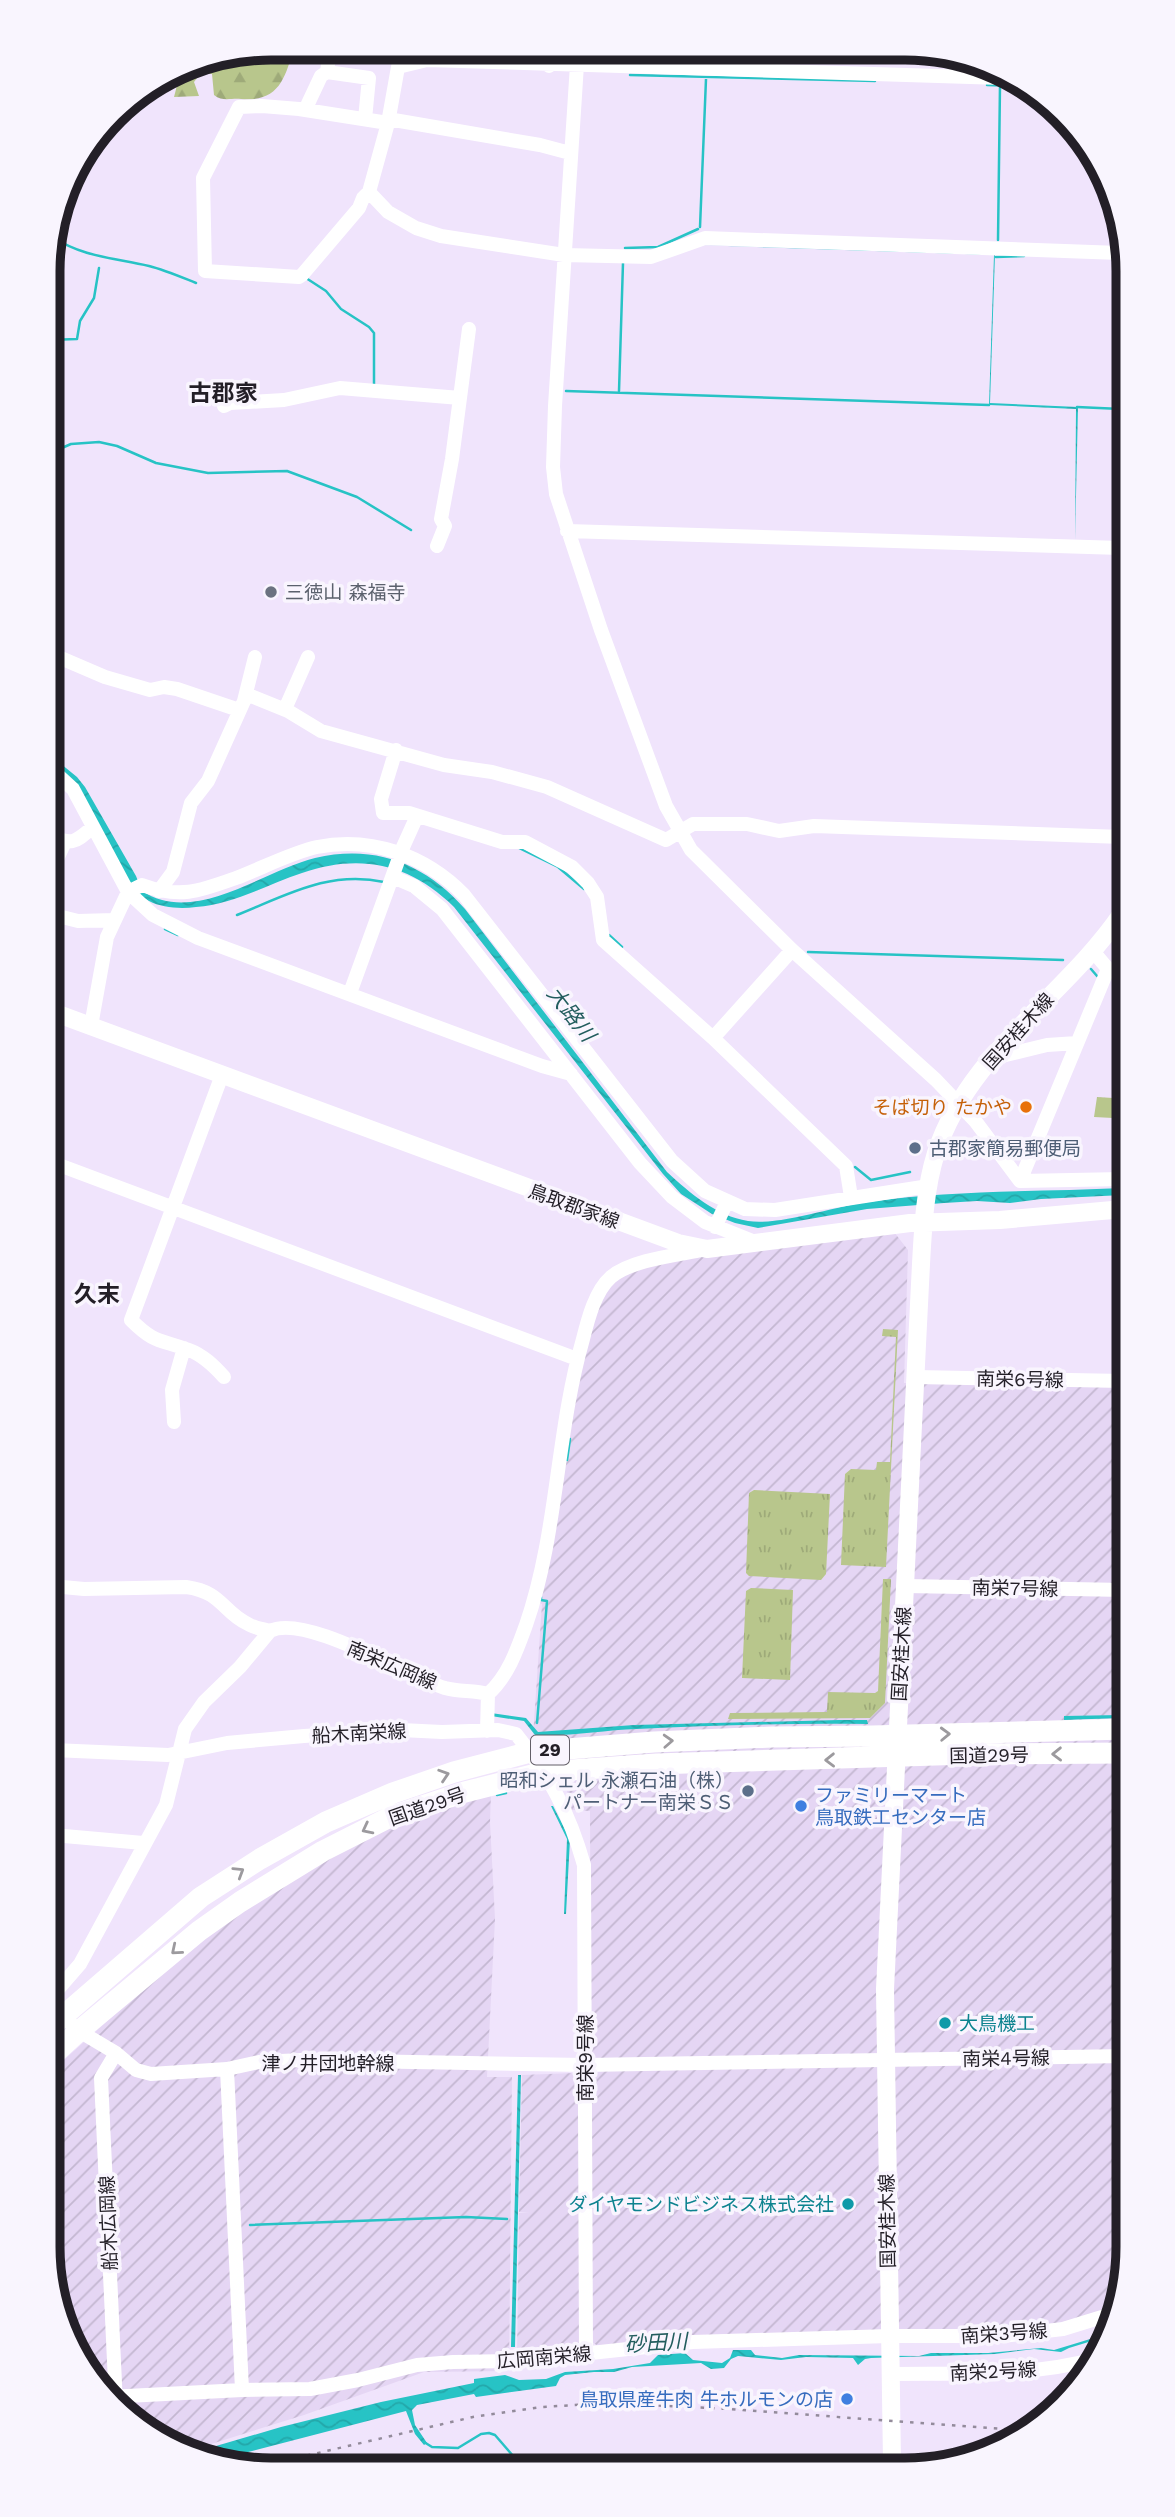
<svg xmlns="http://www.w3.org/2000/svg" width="1175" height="2517" font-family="'Work Sans','Noto Sans JP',sans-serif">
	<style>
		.industrial { fill: url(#industrial-furrows) }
		.grass { fill: url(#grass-tufts) }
		.forest { fill: url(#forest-firs) }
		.water { fill: url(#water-waves) }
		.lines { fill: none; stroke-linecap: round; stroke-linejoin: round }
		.stream { stroke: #27c3c5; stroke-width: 2.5 }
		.minor { stroke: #fff; stroke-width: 14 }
		.major { stroke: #fff; stroke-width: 18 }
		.highway { stroke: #fff; stroke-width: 21 }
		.rail { stroke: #938b9b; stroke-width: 2.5; stroke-dasharray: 3.5 7; stroke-linecap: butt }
		.oneway { stroke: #9c9a9e }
		.worship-dot { fill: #6b7280; stroke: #f9f5fe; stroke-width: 2.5 }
		.food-dot { fill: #e8710a; stroke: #f9f5fe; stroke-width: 2.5 }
		.service-dot { fill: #5c6f8a; stroke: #f9f5fe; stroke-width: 2.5 }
		.shop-dot { fill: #3f7fe0; stroke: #f9f5fe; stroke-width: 2.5 }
		.culture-dot { fill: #0f9aa8; stroke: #f9f5fe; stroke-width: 2.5 }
		.labels { text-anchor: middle; stroke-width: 7; stroke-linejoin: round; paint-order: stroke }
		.shield { fill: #f9f5fe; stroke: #635f68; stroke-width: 2 }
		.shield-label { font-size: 18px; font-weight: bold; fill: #231f27 }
		.worship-label { font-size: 19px; fill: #5b616d; stroke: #f9f5fe; text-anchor: start }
		.street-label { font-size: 19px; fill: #231f27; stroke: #f9f5fe }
		.food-label { font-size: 19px; fill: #c56008; stroke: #f9f5fe; text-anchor: end }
		.service-label { font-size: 19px; fill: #4e5e75; stroke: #f9f5fe; text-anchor: start }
		.shop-label { font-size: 19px; fill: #366cbe; stroke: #f9f5fe; text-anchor: start }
		.culture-label { font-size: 19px; fill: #0d838f; stroke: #f9f5fe; text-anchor: start }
		.water-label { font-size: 21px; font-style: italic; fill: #225d5e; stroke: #f9f5fe }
		.quarter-label { font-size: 23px; font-weight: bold; fill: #231f27; stroke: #f9f5fe }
		.rim { fill: none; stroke: #231f27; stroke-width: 9 }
	</style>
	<defs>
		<pattern id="industrial-furrows" width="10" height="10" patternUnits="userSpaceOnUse" patternTransform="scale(1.75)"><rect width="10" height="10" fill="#e5d6f4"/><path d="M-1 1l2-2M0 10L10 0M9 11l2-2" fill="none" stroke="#c4b7d1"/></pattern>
		<pattern id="grass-tufts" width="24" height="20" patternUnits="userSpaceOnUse" patternTransform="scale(1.75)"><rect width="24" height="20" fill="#b8c68c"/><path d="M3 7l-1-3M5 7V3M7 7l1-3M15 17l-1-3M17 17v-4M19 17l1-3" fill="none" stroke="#9eaa79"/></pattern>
		<pattern id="forest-firs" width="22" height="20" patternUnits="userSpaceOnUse" patternTransform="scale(1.75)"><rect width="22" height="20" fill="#b8c68c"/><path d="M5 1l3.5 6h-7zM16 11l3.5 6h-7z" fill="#9eaa79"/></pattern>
		<pattern id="water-waves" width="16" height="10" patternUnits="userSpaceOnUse" patternTransform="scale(1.75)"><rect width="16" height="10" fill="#27c3c5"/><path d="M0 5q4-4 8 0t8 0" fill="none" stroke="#23a7a9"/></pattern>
	</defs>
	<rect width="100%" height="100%" fill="#f0e4fc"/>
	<path class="industrial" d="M894 1232 908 1250 904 1383 1124 1387 1127 2261 1116 2308 1040 2328 598 2346 592 2342 590 1811 572 1810 567 1791 533 1736 542 1604 536 1601 578 1364 608 1282 650 1263Z
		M491 1792 490 1822 495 1919 487 2077H512L509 2371 424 2372 304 2415 195 2449 123 2414 85 2370 55 2305 54 2069 186 1950 278 1883 410 1817Z
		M574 2073 580 2079V2212H576L580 2213V2342L574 2347 517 2353 519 2213 529 2212H519L522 2075Z"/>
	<path class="grass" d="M1097 1097 1113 1098V1118L1094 1117Z
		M883 1329 898 1330 886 1567 841 1565 845 1474 851 1469 876 1470 877 1462H890L896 1337 882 1336Z
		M754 1490 830 1494 826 1574 821 1580 749 1576 746 1573 749 1493Z
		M883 1579H891L885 1703 870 1718 728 1719 730 1713 827 1712 828 1692 875 1693 878 1691Z
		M751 1588 793 1590 790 1680 742 1678 746 1591Z"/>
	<path class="forest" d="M271 47H294C285 80 278 102 241 99 230 98 223 102 214 95L212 74 201 73 194 82 199 96 174 97 182 66 186 64Z"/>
	<path class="water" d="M698 245 995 254 990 403 1078 407 1075 541 1076 409 989 405 994 255Z
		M50 755 77 777 85 787 136 876 142 891C195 926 262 871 315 858 376 844 425 864 465 909L667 1172C690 1193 716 1216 748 1221 779 1226 835 1206 868 1202 953 1190 1039 1192 1123 1188V1195L1041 1199 1010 1203 977 1201 944 1203 867 1209 758 1228 735 1223 712 1214 681 1194 663 1174 454 907C410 864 361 853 302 873 266 885 234 904 196 907 181 909 162 908 149 901 126 888 113 860 99 839 83 814 66 788 50 763Z
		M491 1713 526 1718 538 1732 634 1725 839 1720H867L868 1724C791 1723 713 1725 637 1729 603 1730 569 1737 535 1735L524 1721 491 1716Z
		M1120 1715V1718L1064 1720V1716Z
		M551 1806H553L570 1839 566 1914H564L567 1839Z
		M518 2075H521L515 2347H511Z
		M1110 2333 1108 2336 1069 2348 1061 2352 1034 2349 995 2354 871 2358 865 2359 858 2365 853 2358 806 2357 781 2360 738 2356 731 2359 724 2368 711 2369 701 2363 632 2367 614 2372H594L565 2375 560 2378 556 2386 476 2397 474 2394 417 2405 412 2410 415 2425 427 2443 424 2445 415 2434 406 2411 217 2460 199 2451 281 2427 381 2402 474 2383V2379L505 2375 519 2380 546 2379 565 2372 613 2369 650 2363 658 2355 685 2353 693 2360 722 2363 730 2358 733 2350H751L755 2355 782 2358 799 2355 919 2356 931 2353H988L1041 2348 1054 2350Z"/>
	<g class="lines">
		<path class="stream" d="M630 75 875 81
			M987 85 1017 86
			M700 227 706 79
			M53 237C82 257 115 258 149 266 165 270 181 277 196 283
			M998 240 1000 85
			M625 248 658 247 698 229
			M996 257 1024 256
			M306 278 326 291 341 309 369 327 374 333V385
			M48 340 77 339 80 321 94 298 99 268
			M566 391 989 405
			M619 391 623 263
			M1077 407 1121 409
			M48 454 71 444 99 442 117 446 156 463 208 473 287 471 357 497 411 530
			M519 848 558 867 584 889
			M237 915C287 895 329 870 384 882
			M165 929 178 935
			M609 935 622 947
			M808 952 1063 960
			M1121 964H1123
			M1091 969 1097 976
			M855 1167 871 1180 910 1172
			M1123 1173V1158
			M567 1460 570 1439
			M537 1723 547 1601 541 1600V1597
			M497 1795 506 1793
			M250 2225 466 2217 507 2219
			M424 2442 432 2447 458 2448 481 2434 489 2433 495 2435 514 2457 531 2464"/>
		<path class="minor" d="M541 49 549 66
			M578 49 555 406 553 467 556 494 601 630 666 806 691 850 792 950 936 1080 976 1122 1020 1181
			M327 72 369 78 365 119
			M305 110 321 76 327 72 330 48
			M388 119 540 145 570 153
			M388 123 299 109 262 106 239 107 203 178 205 271 299 277 302 275 359 208 363 198 369 192 388 123 398 67 427 60 1002 78
			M369 192 388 212 416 228 441 236 564 255 651 257 705 238 1120 253
			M224 406 230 403 284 400 340 388 460 398
			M567 531 1121 548
			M437 546 445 526 441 519 452 459 469 329
			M49 653 105 677 150 690 164 687 177 689 239 710
			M246 694 288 711 321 731 444 765 492 772 547 787 666 840 693 824H747L779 831 814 826 1122 837
			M285 709 308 657
			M396 750 381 799 383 813H409L502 842H525L572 867 588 883 597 897 603 940 713 1038 846 1166 851 1197
			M50 768 73 789 128 892 153 915 198 938 542 1066 571 1074
			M50 836C74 845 74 843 93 827
			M50 867 57 859 65 842
			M393 877 414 886 442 909 640 1163 672 1197 705 1222 755 1242
			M159 891 173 872 191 803 208 781 244 701 255 657
			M50 914 78 921 114 920
			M350 993 403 847 417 816
			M91 1026 107 937 128 892 142 885C180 899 200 891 236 878 260 869 293 852 317 847 372 836 426 856 464 895L672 1161 705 1191 745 1209 775 1210 929 1186
			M713 1038 792 950
			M993 1058 1047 1045 1077 1043
			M222 1075 131 1320C155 1344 160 1339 189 1350 203 1355 214 1366 224 1377
			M51 1162 577 1359
			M1020 1181 1108 969 1092 950
			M1020 1181 1123 1179
			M715 1227 727 1202
			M915 1377 1124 1381
			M174 1422 172 1390 184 1348
			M52 1586 84 1589 186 1587C223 1592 222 1612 248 1624 254 1628 263 1629 270 1631
			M905 1586 1125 1590
			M487 1731 488 1694
			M53 1750 168 1755 227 1743 304 1736 401 1730 442 1732 498 1730 516 1734C550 1777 569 1812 584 1865L586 2353
			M53 1835 143 1843
			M54 1994 80 1964 166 1805 185 1729 204 1702 240 1667 270 1631C305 1613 407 1676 445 1688 459 1692 474 1690 488 1694 508 1676 517 1650 526 1625 558 1533 556 1433 583 1339 588 1319 595 1291 611 1277 631 1260 677 1255 702 1250
			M54 2008 79 2031 116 2053 136 2070 151 2074 227 2069
			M889 2374C958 2373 1029 2377 1095 2359
			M242 2390 310 2389 358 2380 417 2365 453 2362 516 2361 693 2342 889 2336H1003L1063 2329 1115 2313
			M108 2397 242 2390 227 2069 259 2062 302 2060 585 2065 1127 2056
			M116 2405 101 2078 116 2053"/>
		<path class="major" d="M50 1011 678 1243 707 1249 910 1223 1000 1220 1124 1209
			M892 2462 885 1989 921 1264C923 1227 925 1188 936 1153 968 1053 1066 996 1122 913
			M391 2465 447 2464"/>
		<path class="highway" d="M54 2024 201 1897 260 1859 326 1822 393 1793 454 1772 530 1752 654 1742 772 1737 872 1736 1125 1729
			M54 2054 79 2031 199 1931 240 1902 323 1851 392 1816 465 1792 544 1772 656 1764 967 1754 1125 1753"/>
		<path class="rail" d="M266 2465 473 2417 542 2407 608 2403 729 2409 1030 2431"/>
	</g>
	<defs><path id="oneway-chevron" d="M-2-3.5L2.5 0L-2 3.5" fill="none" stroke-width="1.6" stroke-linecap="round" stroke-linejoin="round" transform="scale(1.75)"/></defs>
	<g class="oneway">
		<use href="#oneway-chevron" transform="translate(945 1734) rotate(-2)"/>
		<use href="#oneway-chevron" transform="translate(668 1741) rotate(-3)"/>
		<use href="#oneway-chevron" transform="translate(1057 1754) rotate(179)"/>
		<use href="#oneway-chevron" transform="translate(830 1760) rotate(179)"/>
		<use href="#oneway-chevron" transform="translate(444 1775) rotate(-18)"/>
		<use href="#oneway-chevron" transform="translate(367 1829) rotate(153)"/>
		<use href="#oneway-chevron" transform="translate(239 1872) rotate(-32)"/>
		<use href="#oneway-chevron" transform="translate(176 1950) rotate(140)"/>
	</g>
	<circle class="worship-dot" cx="271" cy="592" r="7"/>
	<circle class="food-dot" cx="1026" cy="1107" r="7"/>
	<g class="service-dot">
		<circle cx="915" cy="1148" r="7"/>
		<circle cx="748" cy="1791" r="7"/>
	</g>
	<g class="shop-dot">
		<circle cx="801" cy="1806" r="7"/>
		<circle cx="847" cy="2399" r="7"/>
	</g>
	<g class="culture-dot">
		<circle cx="945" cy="2023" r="7"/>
		<circle cx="848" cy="2204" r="7"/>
	</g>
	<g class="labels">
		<rect class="shield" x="531" y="1735.5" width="38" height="29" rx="5"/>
		<g class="shield-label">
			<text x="550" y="1756">29</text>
		</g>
		<g class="worship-label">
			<text x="285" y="599">三徳山 森福寺</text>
		</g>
		<g class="street-label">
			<text transform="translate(1018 1031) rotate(-48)" y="7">国安桂木線</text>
			<text transform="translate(574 1206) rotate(20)" y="7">鳥取郡家線</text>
			<text transform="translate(1020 1379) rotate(1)" y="7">南栄6号線</text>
			<text transform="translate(1015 1588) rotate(1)" y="7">南栄7号線</text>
			<text transform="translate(901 1654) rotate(-87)" y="7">国安桂木線</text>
			<text transform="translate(392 1665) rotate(23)" y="7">南栄広岡線</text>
			<text transform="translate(359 1733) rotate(-3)" y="7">船木南栄線</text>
			<text transform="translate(989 1755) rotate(-1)" y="7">国道29号</text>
			<text transform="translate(427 1806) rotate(-19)" y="7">国道29号</text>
			<text transform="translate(585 2058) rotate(-90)" y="7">南栄9号線</text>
			<text transform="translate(1006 2058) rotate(-1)" y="7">南栄4号線</text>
			<text x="328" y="2070">津ノ井団地幹線</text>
			<text transform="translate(887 2221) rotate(-91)" y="7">国安桂木線</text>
			<text transform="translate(108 2223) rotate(-92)" y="7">船木広岡線</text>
			<text transform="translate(1004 2333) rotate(-4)" y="7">南栄3号線</text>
			<text transform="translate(544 2357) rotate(-5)" y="7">広岡南栄線</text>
			<text transform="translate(993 2371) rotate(-3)" y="7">南栄2号線</text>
		</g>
		<g class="food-label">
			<text x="1012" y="1114">そば切り たかや</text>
		</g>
		<g class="service-label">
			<text x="929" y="1155">古郡家簡易郵便局</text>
			<text x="734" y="1787" text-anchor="end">昭和シェル 永瀬石油（株）<tspan x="734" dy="22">パートナー南栄ＳＳ</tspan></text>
		</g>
		<g class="shop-label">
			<text x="815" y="1802">ファミリーマート<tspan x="815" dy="22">鳥取鉄工センター店</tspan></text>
			<text x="833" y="2406" text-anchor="end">鳥取県産牛肉 牛ホルモンの店</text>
		</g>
		<g class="culture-label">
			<text x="959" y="2030">大鳥機工</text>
			<text x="834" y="2211" text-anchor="end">ダイヤモンドビジネス株式会社</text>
		</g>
		<g class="water-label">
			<text transform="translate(571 1014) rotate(52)" y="7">大路川</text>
			<text transform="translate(656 2343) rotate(-3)" y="7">砂田川</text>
		</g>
		<g class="quarter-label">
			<text x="223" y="401">古郡家</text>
			<text x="97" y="1302">久末</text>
		</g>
	</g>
	<path d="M0 0H1175V2517H0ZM271 60H905A211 211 0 0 1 1116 271V2247A211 211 0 0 1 905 2458H271A211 211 0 0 1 60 2247V271A211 211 0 0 1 271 60Z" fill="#f9f5fe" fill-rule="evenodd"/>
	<path class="rim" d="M271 60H905A211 211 0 0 1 1116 271V2247A211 211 0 0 1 905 2458H271A211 211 0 0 1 60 2247V271A211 211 0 0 1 271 60Z"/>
</svg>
